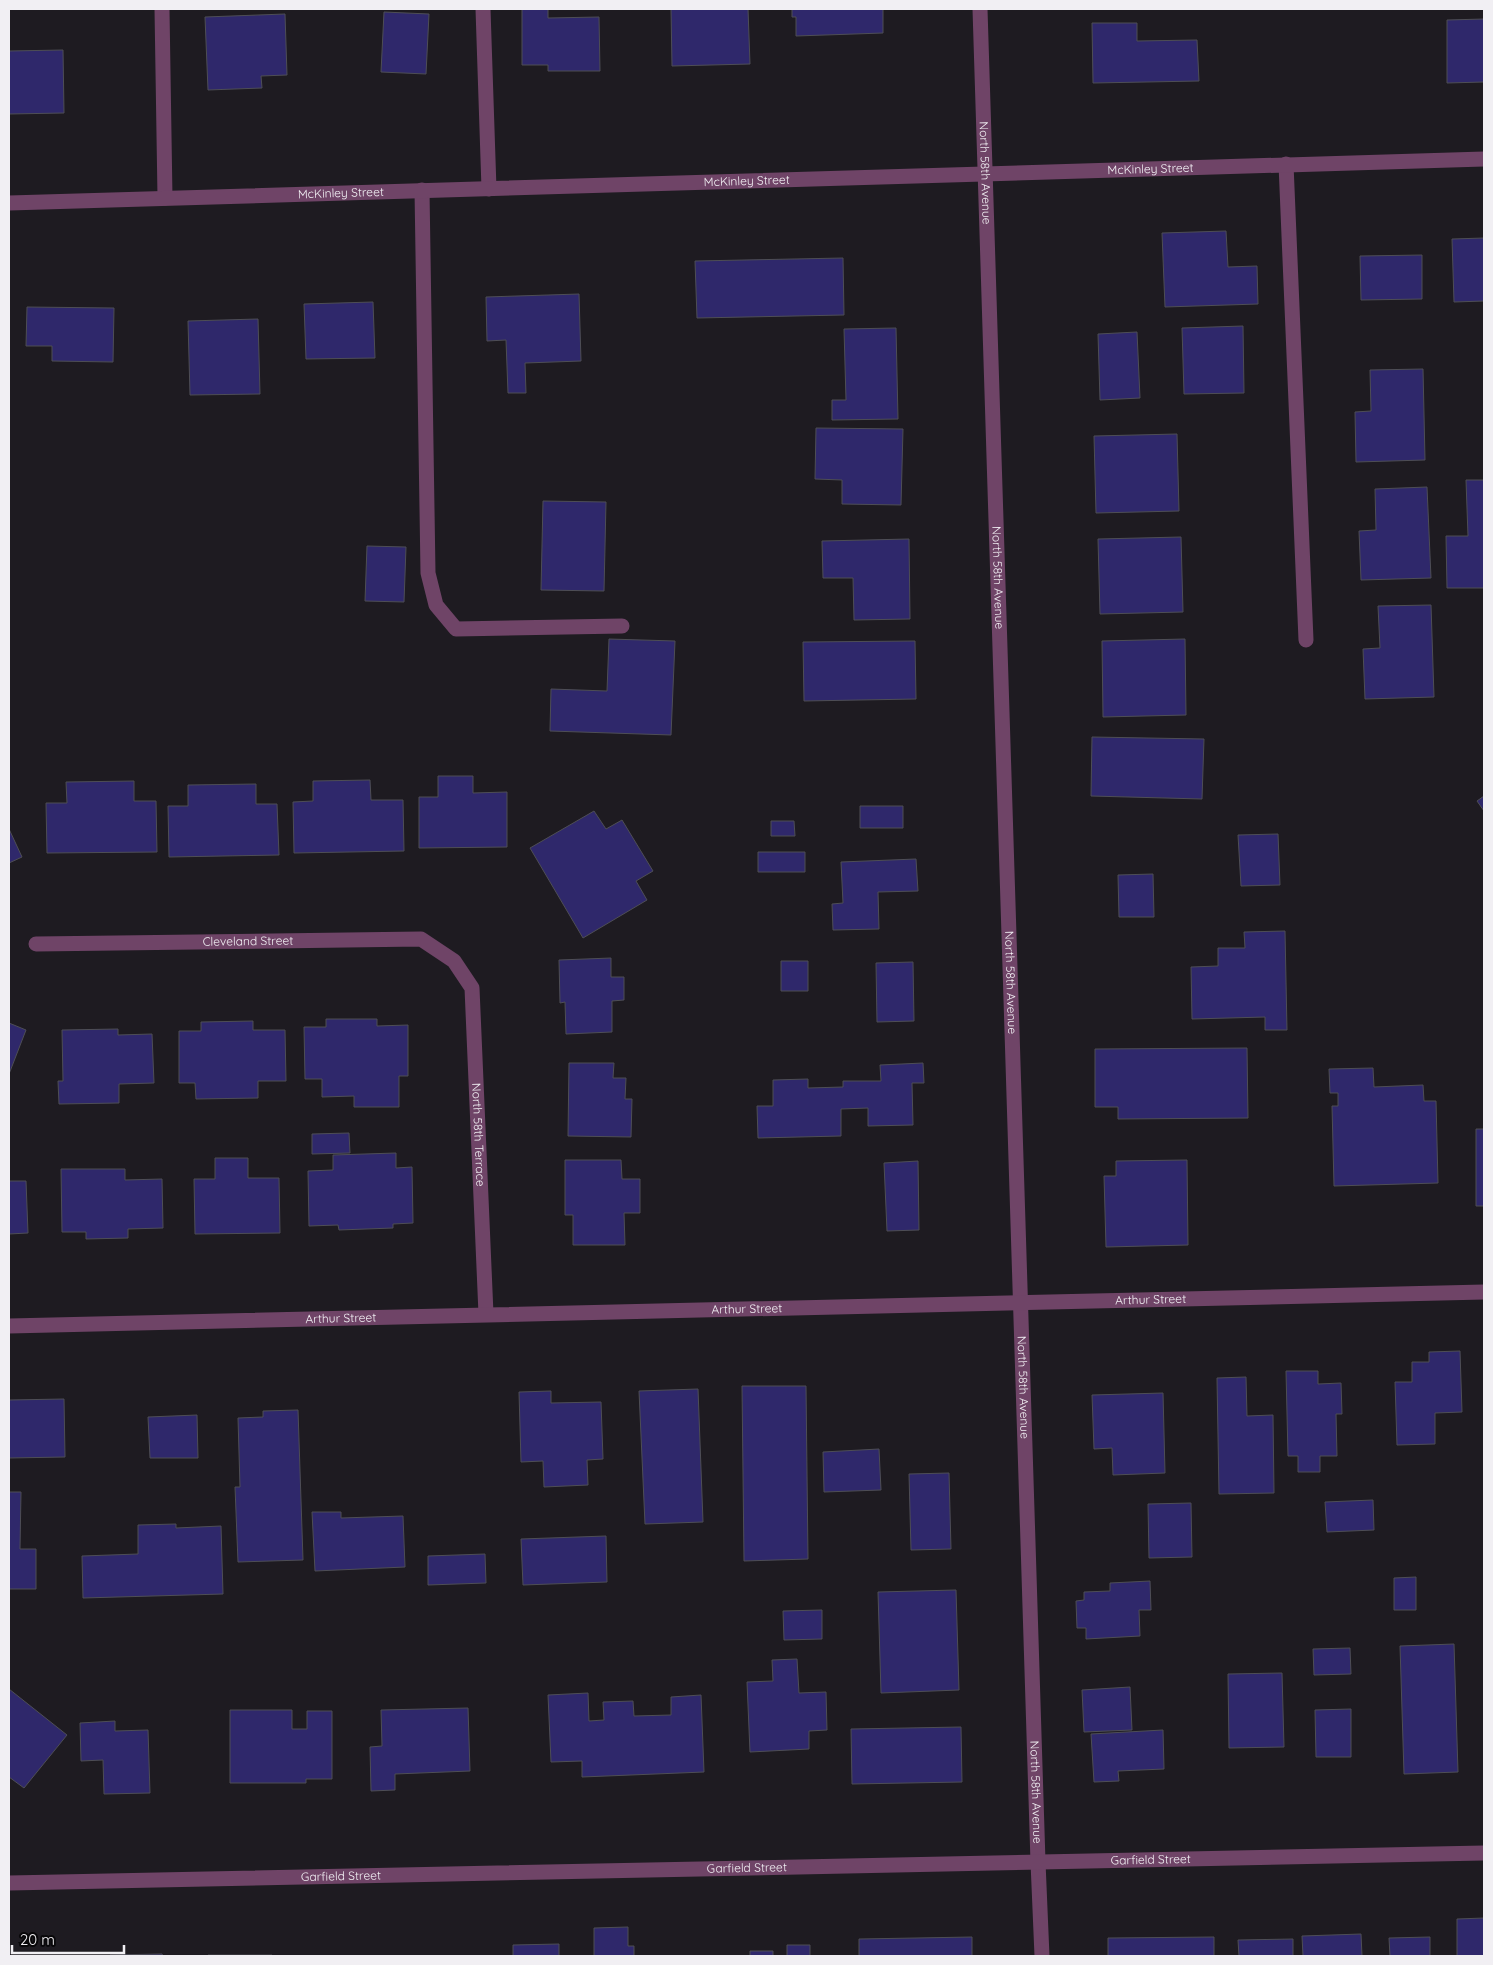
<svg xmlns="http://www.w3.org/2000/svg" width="1493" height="1965" font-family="Quicksand,sans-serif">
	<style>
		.building { fill: #2f286b; stroke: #4e4e55 }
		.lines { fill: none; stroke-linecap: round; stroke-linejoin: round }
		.lane { stroke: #6f4467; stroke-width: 15 }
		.street { stroke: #6f4467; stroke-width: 15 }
		.labels { text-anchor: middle; stroke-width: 4; stroke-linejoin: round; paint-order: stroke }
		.street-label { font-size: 12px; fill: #f1eff3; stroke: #080709 }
	</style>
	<rect width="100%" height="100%" fill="#1e1b21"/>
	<path class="building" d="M522 9H548V18L599 17 600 71H548V65H522Z
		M671 9H748L750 64 672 66Z
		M792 9H883V33L796 36V17H792Z
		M384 12 429 14 426 74 381 72Z
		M285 14 287 75 261 76 262 88 208 90 205 17Z
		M1484 19V82L1447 83V20Z
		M1092 23H1137V41L1197 40 1199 81 1093 83Z
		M63 50 64 113 9 114V51Z
		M1226 231 1228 267 1257 266 1258 304 1165 307 1162 233Z
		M1484 238V301L1454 302 1452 239Z
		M1422 255V299L1361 300 1360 256Z
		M843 258 844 315 697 318 695 261Z
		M579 294 581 361 525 363 526 393H508L506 340 487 341 486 297Z
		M373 302 375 358 306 359 304 304Z
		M27 307 114 308 113 362 52 361V346H26Z
		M258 319 260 394 190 395 188 321Z
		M1243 326 1244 393 1184 394 1182 328Z
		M896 328 898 419 832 420V400H846L844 329Z
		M1137 332 1140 398 1100 400 1098 334Z
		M1423 369 1425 460 1356 462 1355 412 1371 411 1370 370Z
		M816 428 903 429 901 505 842 504V480L815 479Z
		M1177 434 1179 511 1096 513 1094 436Z
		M1466 480H1484V588H1447L1446 536H1468Z
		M1427 487 1431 578 1361 580 1359 531 1376 530 1375 489Z
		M543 501 606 502 604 591 541 590Z
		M1181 537 1183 612 1100 614 1098 539Z
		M909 539 910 619 854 620 853 578H823L822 541Z
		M367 546 406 547 404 602 365 601Z
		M1431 605 1434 697 1365 699 1363 649 1380 648 1378 606Z
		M609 639 675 641 671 735 550 731 551 689 607 691Z
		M1185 639 1186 715 1103 717 1102 641Z
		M915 641 916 699 804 701 803 642Z
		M1092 737 1204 739 1202 799 1091 796Z
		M438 776H473V793L507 792V847L419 848V797H438Z
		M370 780 371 800H403L404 851 294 853 293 802 313 801V781Z
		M134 781V801H156L157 852 47 853 46 803H67L66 782Z
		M256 784V804H277L279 855 169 857 168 806H188V785Z
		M1484 796V811L1477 801Z
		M860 806H903V828H860Z
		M594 811 606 829 622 820 653 871 636 881 647 900 583 938 530 848Z
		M771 821H794L795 836H771Z
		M9 829 22 857 9 863Z
		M1278 834 1280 885 1241 886 1238 835Z
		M758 852H805V872H758Z
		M916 859 918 891 878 892 879 929 833 930 832 904 843 903 841 862Z
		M1153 874 1154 917H1119L1118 875Z
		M1285 931 1287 1030H1265V1017L1192 1019 1191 967 1218 966V948H1245L1244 932Z
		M611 958V977H624V1000L612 1001V1032L566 1034 565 1002 560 1003 559 960Z
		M781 961H808V991H781Z
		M913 962 914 1021 877 1022 876 963Z
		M326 1019H377V1026L408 1025V1076H399V1107H354V1096L322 1097V1079H305L304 1027H326Z
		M253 1021V1030H285L286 1081H258V1098L196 1099 195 1083H179V1031H201V1022Z
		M9 1023 26 1030 9 1074Z
		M118 1029V1035L152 1034 154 1083 119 1084V1103L59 1104 58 1081H63L62 1030Z
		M1247 1048 1248 1118 1118 1119V1107H1095V1049Z
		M569 1063H614L613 1078H626L625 1099H632L631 1137 568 1136Z
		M923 1063 924 1083H912L913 1125 868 1126V1108L841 1109V1136L758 1138 757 1106H773V1080L808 1079V1088L843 1087V1081H881L880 1065Z
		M1373 1068 1374 1087 1423 1085 1424 1101H1436L1438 1183 1334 1186 1332 1106H1338V1093H1330L1329 1069Z
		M1476 1129H1484V1206H1476Z
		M349 1133 350 1153 312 1154V1134Z
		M396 1153V1168L412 1167 413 1223 393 1224V1228L339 1230 338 1225 309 1226 308 1171 333 1170V1155Z
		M215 1158H248V1178H279L280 1233 195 1234 194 1179H215Z
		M565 1160H621L622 1179H640V1213H624L625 1245H573V1215H565Z
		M1187 1160 1188 1245 1106 1247 1104 1176H1116V1161Z
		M918 1161 919 1230 887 1231 884 1163Z
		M61 1169H125V1180L162 1179 163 1228 128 1229V1238L86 1239V1232H62Z
		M9 1181H26L28 1233 9 1234Z
		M1460 1351 1462 1412 1435 1413V1444L1397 1445 1395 1382H1412V1362H1429V1352Z
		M1286 1371H1318V1384L1341 1383 1342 1414H1336L1337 1456H1320V1472H1298V1456H1288Z
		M1246 1377 1247 1416 1273 1415 1274 1493 1219 1494 1217 1378Z
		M742 1386H806L808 1559 744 1561Z
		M698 1389 703 1522 645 1524 639 1391Z
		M551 1391V1403L601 1402 603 1459 587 1460 588 1485 544 1487 543 1461 521 1462 519 1392Z
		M1163 1393 1165 1473 1113 1475 1112 1448 1094 1449 1092 1395Z
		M64 1399 65 1457 9 1458V1400Z
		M298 1410 303 1560 238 1562 235 1487H240L238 1418 263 1417V1411Z
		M197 1415 198 1458H150L148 1417Z
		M879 1449 881 1490 824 1492 823 1452Z
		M949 1473 951 1549 911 1550 909 1474Z
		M9 1492H21L20 1549H36V1589H9Z
		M1373 1500 1374 1530 1327 1532 1325 1502Z
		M1191 1503 1192 1557 1149 1558 1148 1504Z
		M312 1512H341V1518L403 1516 405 1567 315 1571Z
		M176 1524V1528L221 1526 223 1594 83 1598 82 1556 138 1554V1525Z
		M606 1536 607 1582 523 1585 521 1539Z
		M485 1554 486 1583 428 1585V1556Z
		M1416 1577V1610H1394V1578Z
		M1150 1581 1151 1610H1139L1140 1636 1086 1639V1628H1077L1076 1601 1084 1600V1592L1110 1591V1583Z
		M956 1590 959 1690 881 1693 878 1592Z
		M822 1610V1639L784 1640 783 1611Z
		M1454 1644 1458 1772 1404 1774 1400 1646Z
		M1350 1648 1351 1674 1314 1675 1313 1649Z
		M797 1659 799 1693 826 1692 827 1730 809 1731V1749L750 1752 747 1682 773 1681 772 1660Z
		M1282 1673 1284 1747 1229 1748 1228 1674Z
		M1130 1687 1132 1730 1084 1732 1082 1690Z
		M9 1689 67 1735 24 1788 9 1777Z
		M588 1693 589 1721 604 1720 603 1702 633 1701 634 1716 671 1715V1697L701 1695 704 1772 582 1777V1761L551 1762 548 1695Z
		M468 1708 470 1771 395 1774V1790L371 1791 370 1747 382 1746 381 1710Z
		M1351 1709V1757H1316L1315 1710Z
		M230 1710H292V1729H307V1711H332V1779H306V1783H230Z
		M115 1721V1731L148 1730 150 1793 104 1794 103 1760 81 1761 80 1723Z
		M961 1727 962 1782 852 1784 851 1729Z
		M1163 1730 1164 1769 1118 1771 1119 1781 1094 1782 1091 1734Z
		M1484 1918V1956H1457V1919Z
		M628 1927V1946H634V1956H594V1928Z
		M1361 1934 1362 1956H1303L1302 1936Z
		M972 1937V1956H859V1939Z
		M1214 1937V1956H1108V1938Z
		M1430 1937V1956H1390L1389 1938Z
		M1293 1939V1956H1239L1238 1940Z
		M559 1944V1956H513V1945Z
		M787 1945H810V1956H787Z
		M750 1951H773V1956H750Z
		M162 1954 163 1956H110V1955Z
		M208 1955H272V1956H208Z"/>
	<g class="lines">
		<path class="lane" d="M162 9 165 198
			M483 9 489 189
			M1286 164 1306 640
			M422 190 428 573 436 605 456 629 622 626"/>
		<g class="street">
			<path id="s1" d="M980 9 1038 1862 1042 1956"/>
			<path id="s2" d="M9 203 1484 159"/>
			<path id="s3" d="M36 944 421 939 454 961 472 988 486 1314"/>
			<path id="s4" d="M9 1326 1484 1292"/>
			<path id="s5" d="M9 1883 1484 1853"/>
		</g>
	</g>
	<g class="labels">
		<g class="street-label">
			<text dy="4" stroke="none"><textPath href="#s2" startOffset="1142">McKinley Street</textPath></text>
			<text dy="4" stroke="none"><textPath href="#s1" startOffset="164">North 58th Avenue</textPath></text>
			<text dy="4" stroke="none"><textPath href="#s2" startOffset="738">McKinley Street</textPath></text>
			<text dy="4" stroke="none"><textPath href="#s2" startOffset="332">McKinley Street</textPath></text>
			<text dy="4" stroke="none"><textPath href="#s1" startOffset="569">North 58th Avenue</textPath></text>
			<text dy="4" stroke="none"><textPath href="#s3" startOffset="212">Cleveland Street</textPath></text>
			<text dy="4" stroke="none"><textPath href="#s1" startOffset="974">North 58th Avenue</textPath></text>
			<text dy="4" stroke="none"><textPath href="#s3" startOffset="604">North 58th Terrace</textPath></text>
			<text dy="4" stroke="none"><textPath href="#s4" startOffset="1142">Arthur Street</textPath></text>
			<text dy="4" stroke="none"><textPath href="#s4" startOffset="738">Arthur Street</textPath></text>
			<text dy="4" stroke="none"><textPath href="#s4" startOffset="332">Arthur Street</textPath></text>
			<text dy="4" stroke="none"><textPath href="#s1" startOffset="1379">North 58th Avenue</textPath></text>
			<text dy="4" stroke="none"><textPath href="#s1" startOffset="1784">North 58th Avenue</textPath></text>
			<text dy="4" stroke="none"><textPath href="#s5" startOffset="1142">Garfield Street</textPath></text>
			<text dy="4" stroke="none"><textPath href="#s5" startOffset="738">Garfield Street</textPath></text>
			<text dy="4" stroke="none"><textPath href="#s5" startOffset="332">Garfield Street</textPath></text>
		</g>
	</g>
	<rect width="1493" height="1965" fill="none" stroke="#f1eff3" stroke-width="20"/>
	<path d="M12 1945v8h112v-8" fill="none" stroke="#f1eff3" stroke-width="2.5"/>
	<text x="20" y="1945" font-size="15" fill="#f1eff3" stroke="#080709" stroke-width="4" paint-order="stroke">20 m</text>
</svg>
